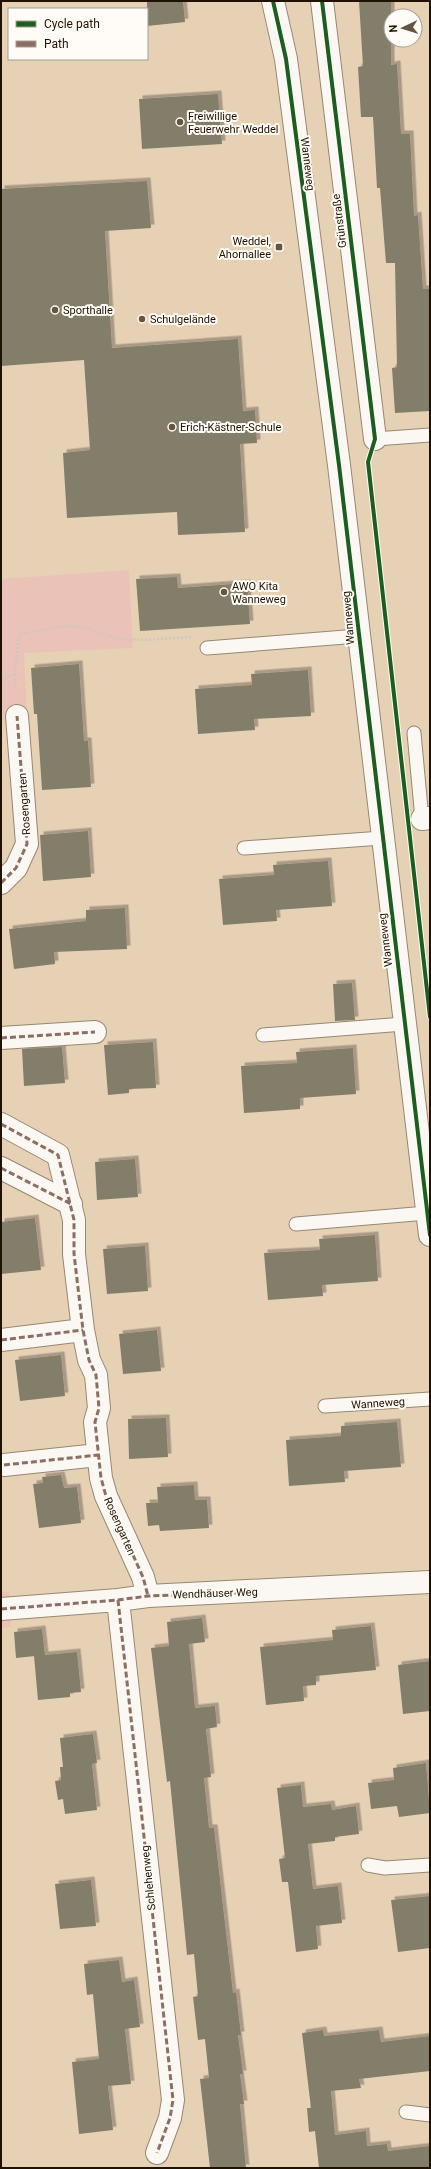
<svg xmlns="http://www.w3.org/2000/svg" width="431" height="2169" font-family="Roboto,sans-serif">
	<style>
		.green { fill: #ebc2b8 }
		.building { fill: #837e69; filter: url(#shadow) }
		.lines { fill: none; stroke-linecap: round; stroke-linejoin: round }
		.lane-casing { stroke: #978771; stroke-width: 15 }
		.street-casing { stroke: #978771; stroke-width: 24 }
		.path { stroke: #cec7bf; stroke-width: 2.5; stroke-dasharray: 2 2; stroke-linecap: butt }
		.lane { stroke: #fbf8f4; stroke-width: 13 }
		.street { stroke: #fbf8f4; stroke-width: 22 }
		.quiet { stroke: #8d6e63; stroke-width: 3; stroke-dasharray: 6 3; stroke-linecap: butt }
		.cycleway-casing { stroke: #fffbf6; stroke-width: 6 }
		.cycleway { stroke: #1b5e20; stroke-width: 4 }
		.poi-dot { fill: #665540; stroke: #fffbf6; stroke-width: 1.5 }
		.labels { text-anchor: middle; stroke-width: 4; stroke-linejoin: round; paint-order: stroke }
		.poi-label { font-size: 11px; fill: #201201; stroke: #fffbf6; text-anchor: start }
		.street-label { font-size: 11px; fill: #201201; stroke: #fffbf6 }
	</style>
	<defs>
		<filter id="shadow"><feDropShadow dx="3.5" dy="-3.5" stdDeviation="0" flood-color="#0004"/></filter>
	</defs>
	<rect width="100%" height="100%" fill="#e7d1b5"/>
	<path class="green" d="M129 570 133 648 24 653 27 717 1 720V579Z
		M1 1592H9L11 1627 1 1628Z"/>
	<path class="building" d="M147 1H183L185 22 147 26Z
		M359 1H391V65L397 64 401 134H410L414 216 418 215 423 289H430V411L395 413 392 368 397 367 395 263H386L380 188H377L373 117H361L358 67 363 66Z
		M218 94 222 144 142 149 139 99Z
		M147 181 151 228 105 231 112 348 238 339 243 411 255 410 257 443 240 444 245 532 178 535 177 512 67 518 63 453 90 450 84 360 1 366V189Z
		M177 577 178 588 247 583 250 624 140 631 136 579Z
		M79 664 84 741H88L91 787 42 790 37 714H34L31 668Z
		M308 670 311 716 254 719 255 730 198 734 195 689 252 685 251 674Z
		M88 831 91 877 43 881 40 835Z
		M328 861 332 906 276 910 277 921 223 925 219 879 274 875 273 865Z
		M125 908 127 949 54 952 55 964 14 969 9 929 86 921V910Z
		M352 983 355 1020 335 1021 333 984Z
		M153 1042 156 1088 129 1089V1093L108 1095 104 1045Z
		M62 1047 65 1083 24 1086 22 1049Z
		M353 1048 356 1094 300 1098V1109L244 1113 241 1066 297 1063 296 1052Z
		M135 1159 138 1197 97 1200 95 1162Z
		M35 1218 41 1270 1 1274V1222Z
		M375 1235 378 1281 322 1285 323 1296 268 1300 264 1253 320 1250 319 1239Z
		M145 1246 148 1291 107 1294 103 1249Z
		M157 1330 161 1371 123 1374 119 1334Z
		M61 1355 65 1396 20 1401 15 1360Z
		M166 1418 168 1457 129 1459 128 1419Z
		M397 1422 401 1467 344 1471 345 1482 289 1486 286 1440 341 1436V1426Z
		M61 1475 64 1488 77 1487 81 1523 39 1528 33 1484 43 1483 42 1477Z
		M194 1485 195 1500H207L209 1528 160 1531 159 1525 148 1526 146 1503H158L157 1487Z
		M202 1618 205 1642 189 1644 195 1708 215 1706 217 1727 206 1729 211 1777 204 1778 209 1828H214L233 1993 236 1992 241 2035H238L243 2074H240L244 2104H240L246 2168H210L200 2079 209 2078 205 2039 198 2040 193 1997 198 1996 194 1954 187 1955 170 1781 167 1782 151 1648 169 1646 167 1622Z
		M371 1626 376 1670 316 1676V1685L303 1686 304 1701 266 1705 260 1647 333 1640 332 1630Z
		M42 1629 45 1655 16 1658 14 1632Z
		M77 1652 81 1692 70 1693V1697L38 1700 34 1656Z
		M430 1661V1711L403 1714 398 1665Z
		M93 1734 97 1763 92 1764 97 1810 65 1814 63 1799 58 1800 55 1781 61 1780 60 1767H63L60 1738Z
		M426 1763 430 1813 399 1817 397 1806 371 1809 368 1783 394 1780 393 1768Z
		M301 1785 303 1807 331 1804 332 1810 356 1806 359 1834 335 1837V1841L308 1844 313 1889 338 1886 342 1923 316 1926 318 1949 296 1952 288 1882H282L279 1859 285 1858 277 1788Z
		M91 1880 96 1926 60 1929 55 1884Z
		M430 1896V1948L398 1952 391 1900Z
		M119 1960 122 1982 134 1980 140 2027 125 2029 131 2084 108 2086 113 2130 79 2134 72 2062 99 2059 93 1994 87 1995 84 1964Z
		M323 2030 324 2036 379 2030 381 2042 430 2036V2071L359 2079 361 2088 331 2091 335 2135 366 2131 367 2146 387 2144 388 2151 430 2146V2168H319L315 2131 309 2132 307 2108H311L302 2033Z"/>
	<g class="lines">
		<defs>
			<path id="lane" d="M375 439 430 435
				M207 648 358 636
				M414 733 422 819
				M244 848 382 838
				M263 1035 404 1024
				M296 1224 427 1213
				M325 1406 430 1399
				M368 1865 385 1868 430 1865
				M406 2112 430 2115"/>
			<path id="street" d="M273 1 286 59 339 465 430 1235
				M322 1 375 439
				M422 819 430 818
				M1 883 16 868 27 844 17 716
				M1 1038 95 1032
				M1 1124 58 1155 74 1220V1254L83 1330 89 1360 96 1375 99 1408 95 1422 101 1478 106 1496 143 1577 148 1596
				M1 1168 71 1204
				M1 1340 83 1330
				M4 1465 98 1455
				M118 1600 173 2100 170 2118 157 2153
				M1 1609 118 1600 148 1596 430 1582"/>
		</defs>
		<use href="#lane" class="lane-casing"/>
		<use href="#street" class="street-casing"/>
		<path class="path" d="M15 674 16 694
			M1 679 15 674 19 634 65 626 86 628 120 639 146 640 191 637"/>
		<use href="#lane" class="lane"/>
		<use href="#street" class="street"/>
		<path class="quiet" d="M1 883 16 868 27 844 17 716
			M1 1038 95 1032
			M1 1124 58 1155 74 1220V1254L83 1330 89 1360 96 1375 99 1408 95 1422 101 1478 106 1496 143 1577 148 1596
			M1 1168 71 1204
			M1 1340 83 1330
			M4 1465 98 1455
			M118 1600 173 2100 170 2118 157 2153
			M1 1609 118 1600 148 1596 236 1593"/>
		<defs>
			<path id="cycleway" d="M273 1 286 59 339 465 430 1235
				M322 1 375 439 368 462 430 1017"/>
		</defs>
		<use href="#cycleway" class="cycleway-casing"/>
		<use href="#cycleway" class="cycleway"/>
	</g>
	<g class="poi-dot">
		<circle cx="180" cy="122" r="4"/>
		<rect x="275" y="243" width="8" height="8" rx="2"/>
		<circle cx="55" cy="310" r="4"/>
		<circle cx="142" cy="319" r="4"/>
		<circle cx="172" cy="427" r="4"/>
		<circle cx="224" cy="592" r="4"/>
	</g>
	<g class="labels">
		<g class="poi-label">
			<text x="188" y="120">Freiwillige<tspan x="188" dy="13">Feuerwehr Weddel</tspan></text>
			<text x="271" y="245" text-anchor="end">Weddel,<tspan x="271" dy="13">Ahornallee</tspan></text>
			<text x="63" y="314">Sporthalle</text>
			<text x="150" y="323">Schulgelände</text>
			<text x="180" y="431">Erich-Kästner-Schule</text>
			<text x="232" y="590">AWO Kita<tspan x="232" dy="13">Wanneweg</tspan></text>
		</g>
		<g class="street-label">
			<text transform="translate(308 164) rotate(83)" y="4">Wanneweg</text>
			<text transform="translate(339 221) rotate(-97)" y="4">Grünstraße</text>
			<text transform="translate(348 618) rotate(-95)" y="4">Wanneweg</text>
			<text transform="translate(24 804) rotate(-94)" y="4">Rosengarten</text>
			<text transform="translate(385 940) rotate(-97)" y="4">Wanneweg</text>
			<text transform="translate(378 1403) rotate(-4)" y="4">Wanneweg</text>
			<text transform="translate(120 1526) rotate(66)" y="4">Rosengarten</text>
			<text transform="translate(215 1593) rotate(-2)" y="4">Wendhäuser Weg</text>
			<text transform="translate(148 1878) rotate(-96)" y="4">Schlehenweg</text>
		</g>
	</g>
	<rect width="431" height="2169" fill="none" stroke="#201201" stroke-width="4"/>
	<rect x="8" y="8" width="140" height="52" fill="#fffbf6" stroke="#a69e94"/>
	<rect x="16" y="21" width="20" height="6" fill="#1b5e20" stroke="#a69e94"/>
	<text x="44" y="28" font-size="12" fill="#201201">Cycle path</text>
	<rect x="16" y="41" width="20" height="6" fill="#8d6e63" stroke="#a69e94"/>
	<text x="44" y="48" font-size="12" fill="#201201">Path</text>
	<g transform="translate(403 28) rotate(266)"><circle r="19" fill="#fffbf6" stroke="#a69e94"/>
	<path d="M0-3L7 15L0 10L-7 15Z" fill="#665540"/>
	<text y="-6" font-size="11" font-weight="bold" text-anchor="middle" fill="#201201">N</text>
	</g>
</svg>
